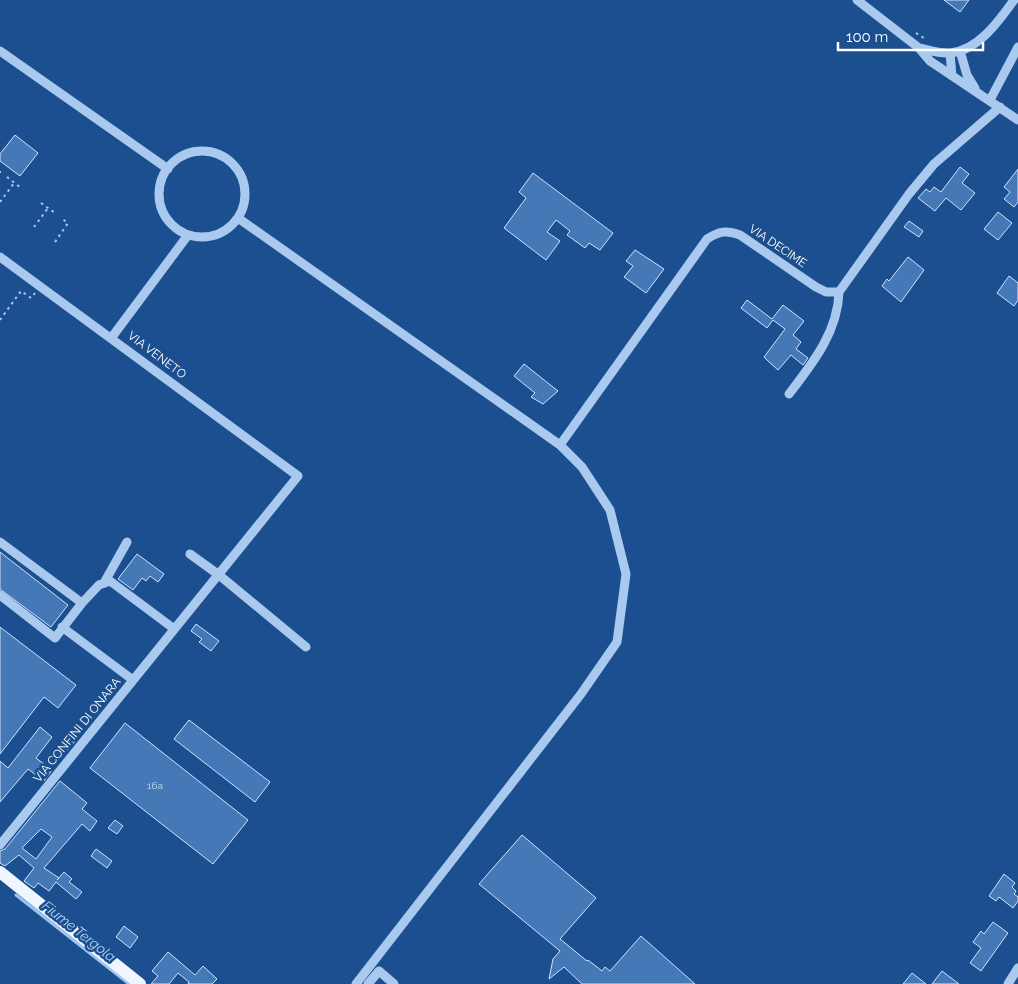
<svg xmlns="http://www.w3.org/2000/svg" width="1018" height="984" font-family="Raleway,sans-serif">
	<style>
		.lines { fill: none; stroke-linecap: round; stroke-linejoin: round }
		.stream { stroke: #9cc4f0; stroke-width: 3 }
		.building { fill: #4478b7; stroke: #cfe3fa; fill-rule: evenodd }
		.path { stroke: #a9c9ee; stroke-width: 2; stroke-dasharray: 2.5 4; stroke-linecap: butt }
		.minor { stroke: #a9c9ee; stroke-width: 9 }
		.major { stroke: #f0f6ff; stroke-width: 12 }
		.labels { text-anchor: middle; stroke-width: 5; stroke-linejoin: round; paint-order: stroke }
		.number-label { font-size: 10px; fill: #d0dded }
		.street-label { font-size: 12px; fill: #fff; stroke: #1b4f8f }
		.water-label { font-size: 14px; font-style: italic; fill: #b5d3f5; stroke: #1b4f8f }
	</style>
	<rect width="100%" height="100%" fill="#1b4f8f"/>
	<g class="lines">
		<path class="stream" d="M16 895 129 984"/>
	</g>
	<path class="building" d="M944 0H969L960 12Z
		M15 135 38 153 20 176 0 161V154Z
		M960 167 969 174 962 183 975 193 961 210 946 198 935 211 918 198 926 189 930 192 934 187 941 192Z
		M1018 169V202L1014 207 1004 199 1010 192 1004 187Z
		M533 173 613 233 600 250 589 243 585 248 567 235 570 231 556 220 547 232 560 241 546 260 504 228 526 198 519 192Z
		M998 212 1012 223 998 240 984 229Z
		M909 221 923 231 919 237 904 227Z
		M635 250 664 269 646 293 624 277 633 266 626 261Z
		M908 257 924 270 901 302 882 286 887 279 889 281Z
		M1009 276 1018 283V300L1014 306 997 293Z
		M747 300 772 319 783 305 804 321 793 335 801 342 796 349 808 358 803 365 791 355 778 370 768 361 764 357 785 329 773 320 767 328 741 308Z
		M524 364 558 391 543 404 531 397 535 393 514 376Z
		M0 552 68 605 51 627 0 589Z
		M137 554 164 574 158 582 150 576 146 581 142 578 133 590 118 579Z
		M196 624 219 641 211 651 199 642 202 639 191 631Z
		M0 627 76 685 58 708 44 697 0 754Z
		M189 720 270 782 255 802 174 739Z
		M125 723 248 820 213 864 90 768Z
		M40 727 52 737 36 758 52 770 44 781 28 769 0 802V761L8 768Z
		M70 731 78 737 68 750 60 743Z
		M60 781 87 803 82 809 97 821 90 831 82 824 44 868 59 878 57 880 64 872 72 879 69 882 82 892 76 899 56 882 49 891 38 883 34 888 24 881 34 868 19 855 5 866 0 863V851L5 849ZM41 829 52 837 36 859 22 848Z
		M115 820 123 826 117 834 108 828Z
		M522 835 596 898 560 939 587 961 588 960 602 971 605 967 610 971 641 936 695 984H582L564 967 549 979 553 959 560 951 479 884Z
		M96 849 112 861 107 868 91 856Z
		M1004 874 1015 883 1012 887 1016 891 1014 894 1018 897V901L1013 908 999 897 996 901 989 896Z
		M993 922 1008 933 981 971 970 963 981 948 973 942 981 931 984 934Z
		M124 926 138 937 130 948 116 937Z
		M168 952 195 975 203 966 217 979 212 984H188L189 982 178 973 169 984H151L158 976 152 971Z
		M942 971 959 984H932Z
		M912 973 926 984H903Z"/>
	<g class="lines">
		<path class="path" d="M916 33 927 40
			M0 172H1
			M7 177 21 188
			M0 202 14 183
			M41 203 55 213
			M34 227 48 208
			M55 242 68 223 61 218
			M0 320 21 291 31 298 35 293"/>
		<path class="minor" d="M857 0 919 48 930 61 1018 120
			M919 48C929 50 939 54 950 53 978 51 999 21 1014 0
			M0 51 168 169
			M960 51 967 75 975 88
			M950 53 952 76
			M990 100 1018 47
			M159 194a43 43 0 1 1 86 0a43 43 0 1 1-86 0Z
			M238 218 560 445 582 467 610 510 626 574 617 642 581 694 356 984
			M0 257 298 476 0 845
			M112 337 188 235
			M789 394C812 364 838 332 839 292
			M560 445 707 239C719 231 726 230 740 235L816 287 826 292H839L909 194 934 164 1000 107
			M0 542 82 603 55 638 0 595
			M190 554 219 575 306 647
			M104 583 127 542
			M82 603 99 585 110 581 173 628
			M62 627 133 680
			M368 984 379 971 394 984
			M1008 984 1018 968"/>
		<path class="major" d="M0 872 140 984"/>
	</g>
	<g class="labels">
		<g class="number-label">
			<text x="155" y="789">16a</text>
		</g>
		<g class="street-label">
			<text transform="translate(778 246) rotate(34)" y="4">VIA DECIME</text>
			<text transform="translate(157 355) rotate(37)" y="4">VIA VENETO</text>
			<text transform="translate(77 730) rotate(-51)" y="4">VIA CONFINI DI ONARA</text>
		</g>
		<g class="water-label">
			<text transform="translate(79 931) rotate(38)" y="5">Fiume Tergola</text>
		</g>
	</g>
	<path d="M838 42v8h145v-8" fill="none" stroke="#ffffff" stroke-width="2.5"/>
	<text x="846" y="42" font-size="15" fill="#ffffff" stroke="#1b4f8f" stroke-width="4" paint-order="stroke">100 m</text>
</svg>
